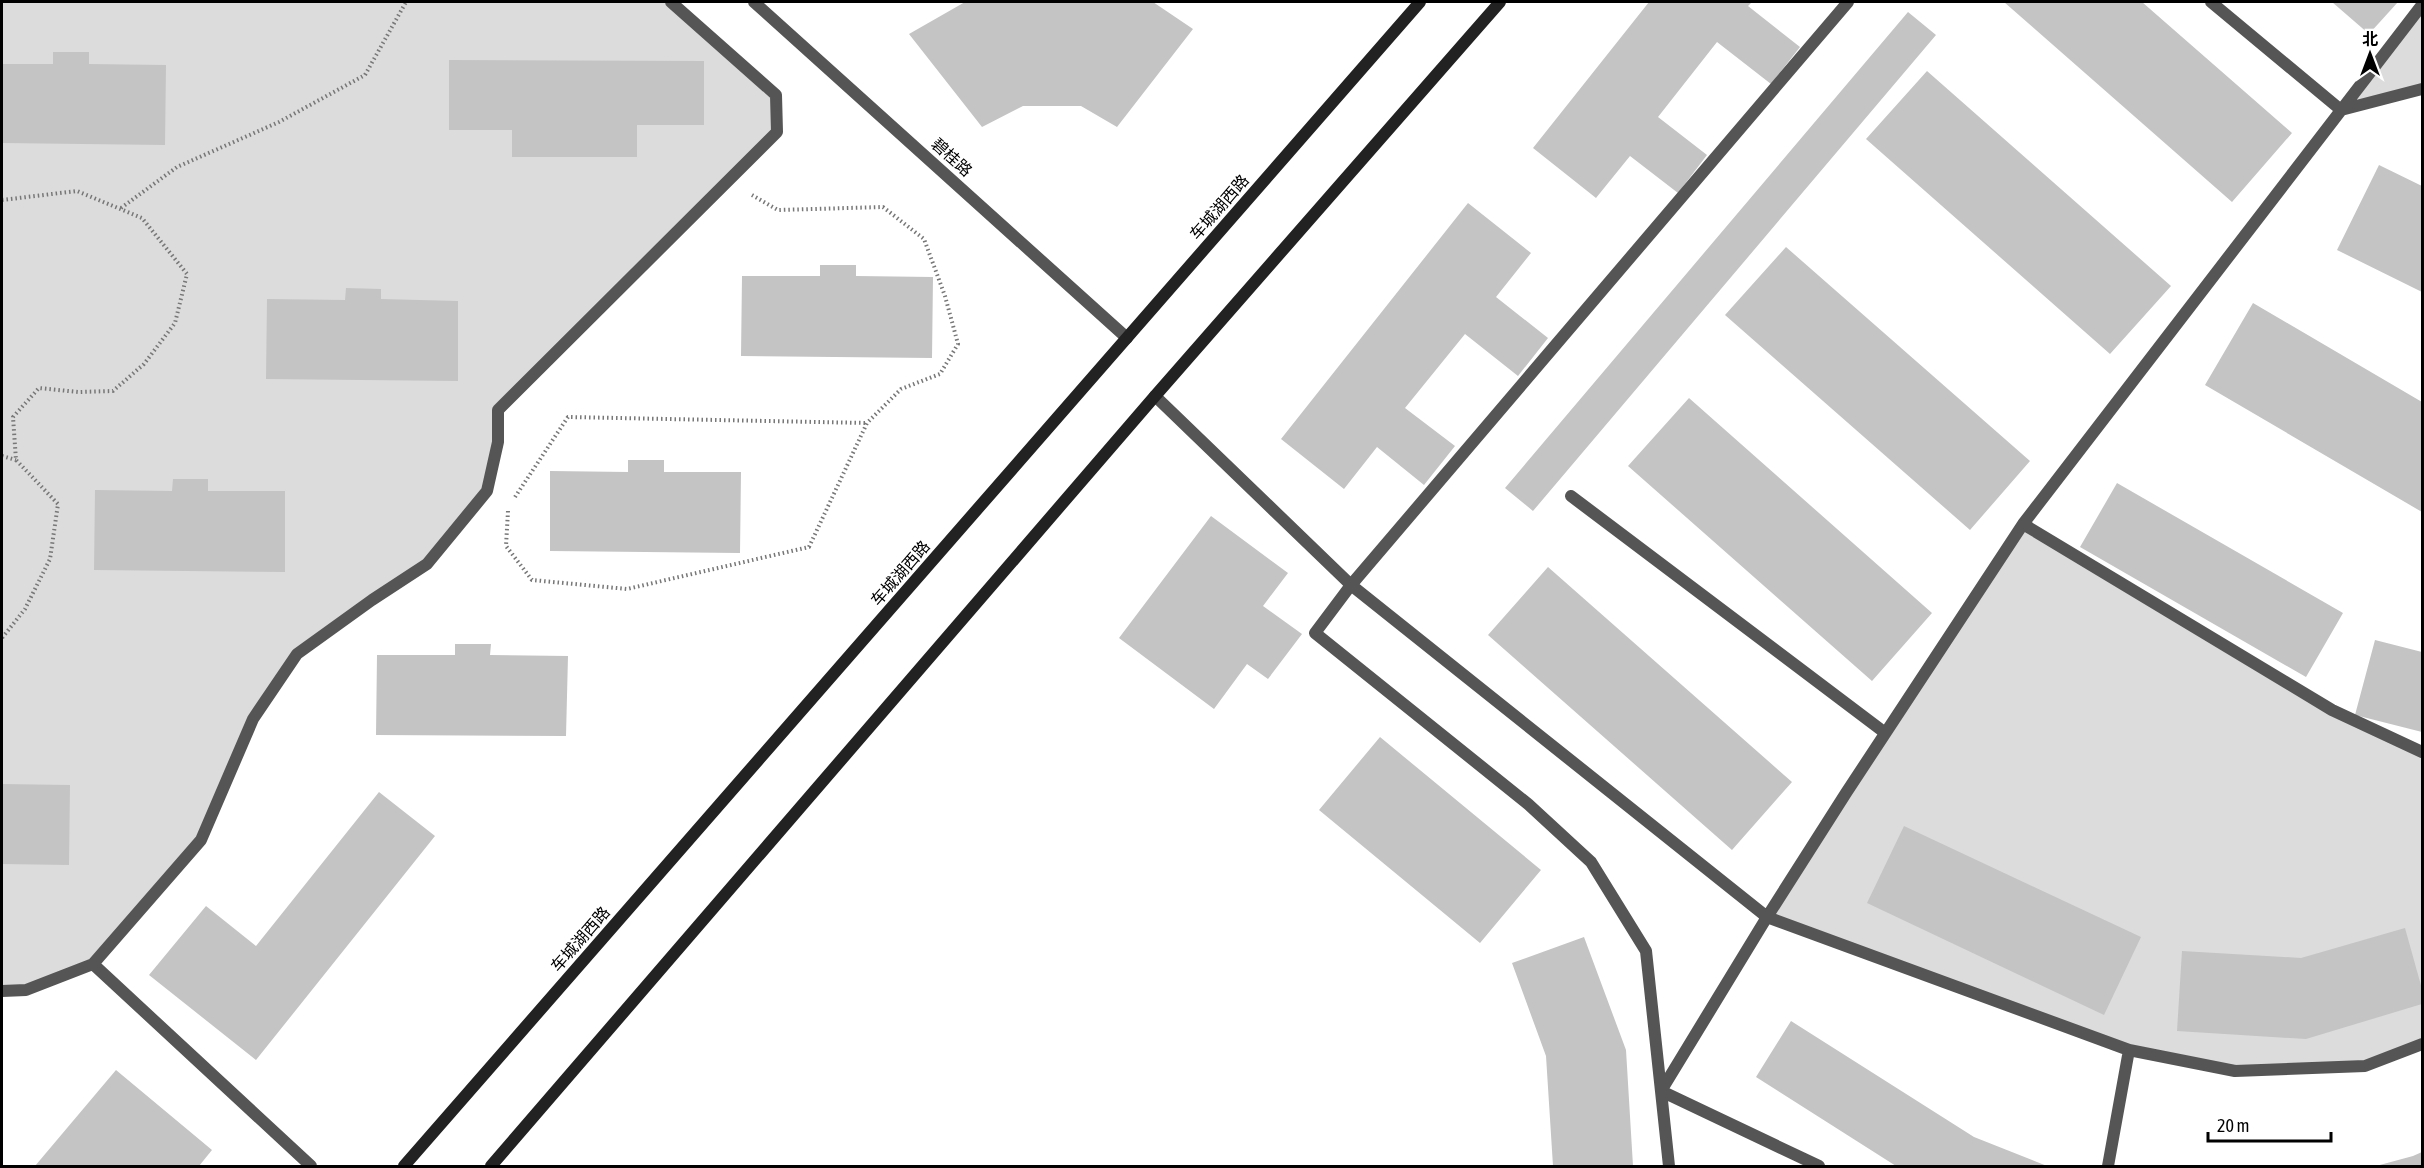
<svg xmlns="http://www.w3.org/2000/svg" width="2424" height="1168" font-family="'Asap Condensed','Noto Sans SC',sans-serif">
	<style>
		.green { fill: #dcdcdc }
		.building { fill: #c4c4c4 }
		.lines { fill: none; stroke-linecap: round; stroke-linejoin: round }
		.path { stroke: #777; stroke-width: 4; stroke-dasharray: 1.5 3; stroke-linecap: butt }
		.lane { stroke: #555; stroke-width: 12 }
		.street { stroke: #555; stroke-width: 12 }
		.secondary { stroke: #222; stroke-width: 12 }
		.labels { text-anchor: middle; stroke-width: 4.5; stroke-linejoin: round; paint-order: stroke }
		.street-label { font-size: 16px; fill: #000; stroke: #fff }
	</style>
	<rect width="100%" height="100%" fill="#fff"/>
	<path class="green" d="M2 2H666L776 95 777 132 498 410 487 491 427 564 297 654 253 719 201 840 93 964 26 990 2 991Z
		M2422 5V89L2341 110Z
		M2023 524 2332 710 2422 752V1044L2365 1066 2235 1071 2129 1050 1767 917Z"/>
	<path class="building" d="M965 2H1153L1193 29 1117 127 1081 106H1023L982 127 909 34Z
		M1649 2H1752L1748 6 1800 47 1771 84 1717 42 1658 117 1707 155 1678 193 1630 156 1596 198 1533 148Z
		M2004 2H2142L2292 133 2232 202Z
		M2332 2H2398L2369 34Z
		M1908 12 1936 35 1533 511 1505 488Z
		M53 52H89V64L166 65 165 145 2 143V64H53Z
		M449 60 704 61V125H637V157H512V130H449Z
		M1927 71 2171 286 2110 354 1866 139Z
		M2379 165 2422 186V292L2337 250Z
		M1468 203 1531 253 1496 297 1548 338 1518 376 1465 334 1405 408 1455 446 1424 485 1377 447 1344 489 1281 439Z
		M1786 247 2030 461 1970 530 1725 315Z
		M820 265H856V276L933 277 932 358 741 356 742 276H820Z
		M346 288 381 289V299L458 301V381L266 379 267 299 345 300Z
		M2253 303 2422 402V512L2205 385Z
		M1689 398 1932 613 1872 681 1628 466Z
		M628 460H664V472H741L740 553 550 551V471L628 472Z
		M173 479H208V491H285V572L94 570 95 490 172 491Z
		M2117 483 2343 613 2306 677 2080 547Z
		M1211 516 1288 573 1263 606 1302 634 1268 679 1247 664 1214 709 1119 638Z
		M1548 567 1792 782 1732 850 1488 635Z
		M2375 640 2422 652V732L2355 715Z
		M455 644H491L490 655 568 656 566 736 376 735 377 655H455Z
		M1380 737 1541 870 1480 943 1319 810Z
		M2 784 70 785 69 865 2 864Z
		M379 792 435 836 256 1060 149 975 206 906 256 946Z
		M1904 826 2141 937 2104 1015 1867 903Z
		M2405 928 2422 989V1004L2306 1039 2177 1031 2182 951 2301 958Z
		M1584 937 1626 1050 1633 1166H1553L1546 1056 1512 963Z
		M1791 1021 1974 1137 2047 1166H1896L1756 1077Z
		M116 1070 212 1150 199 1166H35Z
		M2422 1152V1166H2376L2413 1156Z"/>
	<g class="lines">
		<path class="path" d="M2 200 77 191 142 218 187 274 175 323 144 364 113 391 78 392 39 388 13 417 16 460 58 504 50 559 25 609 2 638
			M121 208 177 167 279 122 365 75 406 2
			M2 456 16 460
			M515 497 568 417 867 423
			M508 511 506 546 532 580 627 589 809 547 867 423 901 389 940 374 958 344 945 296 924 239 883 207 778 210 752 195"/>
		<path class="lane" d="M2211 2 2341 110 2422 89
			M1155 396 1351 585 1767 917 2129 1050 2235 1071 2365 1066 2422 1044
			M1571 496 1884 732
			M2023 524 2332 710 2422 752
			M93 964 201 840 253 719 297 654 372 600 427 564 487 491 498 442V410L777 132 776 95 671 2
			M2 991 26 990 93 964 311 1166
			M1669 1166 1646 951 1591 862 1528 804 1315 633 1351 585 1848 2
			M1819 1166 1661 1091 1767 917 1846 793 2023 524 2422 5
			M2108 1166 2129 1050"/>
		<path class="street" d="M754 2 1127 338"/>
		<path class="secondary" d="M404 1166 1420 2
			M491 1166 1155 396 1500 2"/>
	</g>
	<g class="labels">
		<g class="street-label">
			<text transform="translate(952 157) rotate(42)" y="6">碧桂路</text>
			<text transform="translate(1219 207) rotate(-49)" y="6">车城湖西路</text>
			<text transform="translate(900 573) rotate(-49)" y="6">车城湖西路</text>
			<text transform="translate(580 939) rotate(-49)" y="6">车城湖西路</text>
		</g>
	</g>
	<rect width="2424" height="1168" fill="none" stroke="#000000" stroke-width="6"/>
	<g transform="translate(2370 54)" stroke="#ffffff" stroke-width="4.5" paint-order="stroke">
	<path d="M0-4.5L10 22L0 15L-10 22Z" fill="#000000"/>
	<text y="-9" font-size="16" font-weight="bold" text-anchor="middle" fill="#000000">北</text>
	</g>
	<path d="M2208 1132v9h123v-9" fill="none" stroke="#000000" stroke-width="3"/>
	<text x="2217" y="1132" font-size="18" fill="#000000" stroke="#ffffff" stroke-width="4.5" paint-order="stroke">20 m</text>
</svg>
